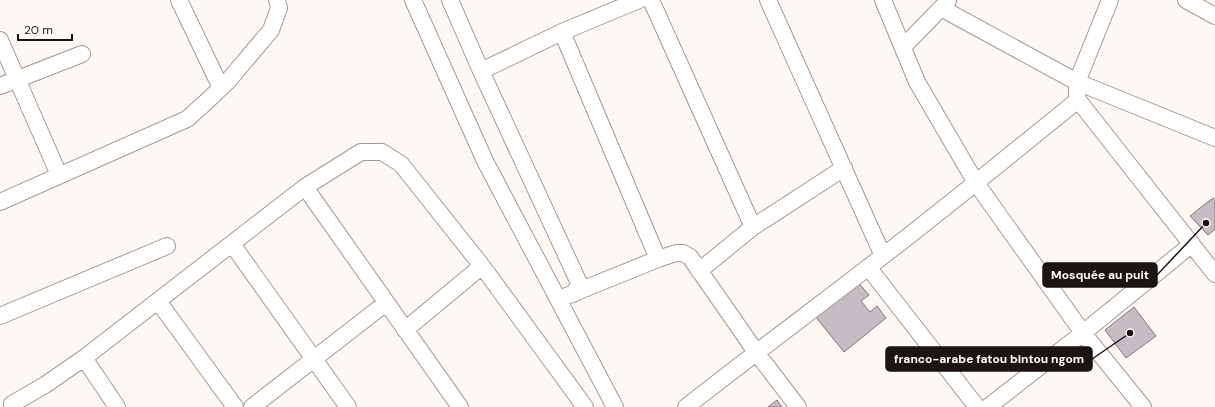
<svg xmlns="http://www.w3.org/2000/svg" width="1215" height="407" font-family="'DM Sans',sans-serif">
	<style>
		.building { fill: #c8bbc4; stroke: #82767f }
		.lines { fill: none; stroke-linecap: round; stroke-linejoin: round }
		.street-casing { stroke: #a69891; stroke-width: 18 }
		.street { stroke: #fff; stroke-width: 16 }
		.leader { fill: none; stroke: #1a1512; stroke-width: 1.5 }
		.callout-dot { fill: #1a1512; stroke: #fff; stroke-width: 1.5 }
		.callout { fill: #1a1512; stroke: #1a1512; stroke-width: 1.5 }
		.callout-label { font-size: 12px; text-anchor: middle; font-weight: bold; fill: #fff }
	</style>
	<rect width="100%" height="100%" fill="#fef8f5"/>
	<path class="building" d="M1213 198 1215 201V229L1208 235 1190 216Z
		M857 281 869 295 861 301 870 312 877 306 886 318 844 352 815 316Z
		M1134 307 1156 336 1126 358 1105 330Z
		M777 400 782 407H768Z"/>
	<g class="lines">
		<defs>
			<path id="street" d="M179 0 221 88
				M413 0 485 161 615 407
				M450 0 481 71 579 283 577 288 573 294
				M651 0 753 227
				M768 0 883 256
				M883 0 917 82 976 183 1083 333 1143 407
				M1110 0 1077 82V95L1078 100 1215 274
				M1186 0 1215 16
				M941 8 1077 82 1215 138
				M562 32 658 259
				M0 40 59 175
				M903 47 948 1
				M481 71 562 32 639 0
				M0 86 82 54
				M305 187 460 407
				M0 202 187 119 205 103 228 81 271 30 279 8 277 0
				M232 244 348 407
				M868 267 977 407
				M699 271 753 227 844 168
				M559 299 658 259 676 253H683L690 257 756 352 798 407
				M158 301 235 407
				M0 316 167 246
				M405 330 482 266
				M84 358 117 407
				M12 404 45 385 84 358 305 187 361 152H382L401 164 482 266 585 407
				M252 407 386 303
				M686 407C751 356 817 307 883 256 949 205 1014 152 1078 100
				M988 407 1083 333 1192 244"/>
		</defs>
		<use href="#street" class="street-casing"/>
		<use href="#street" class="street"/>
	</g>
	<path class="leader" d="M1206 223L1157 275M1130 333L1092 359"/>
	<g class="callout-dot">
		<circle cx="1206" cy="223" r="4"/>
		<circle cx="1130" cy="333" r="4"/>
	</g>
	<g class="callout">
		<rect x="1043" y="263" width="114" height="24" rx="4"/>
		<rect x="886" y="347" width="206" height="24" rx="4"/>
	</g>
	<g class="callout-label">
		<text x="1100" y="279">Mosquée au puit</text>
		<text x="989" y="363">franco-arabe fatou bintou ngom</text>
	</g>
	<path d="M18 34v6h54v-6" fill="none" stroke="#1a1512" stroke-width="2"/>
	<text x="24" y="34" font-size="12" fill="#1a1512" stroke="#ffffff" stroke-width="3" paint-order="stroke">20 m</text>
</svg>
